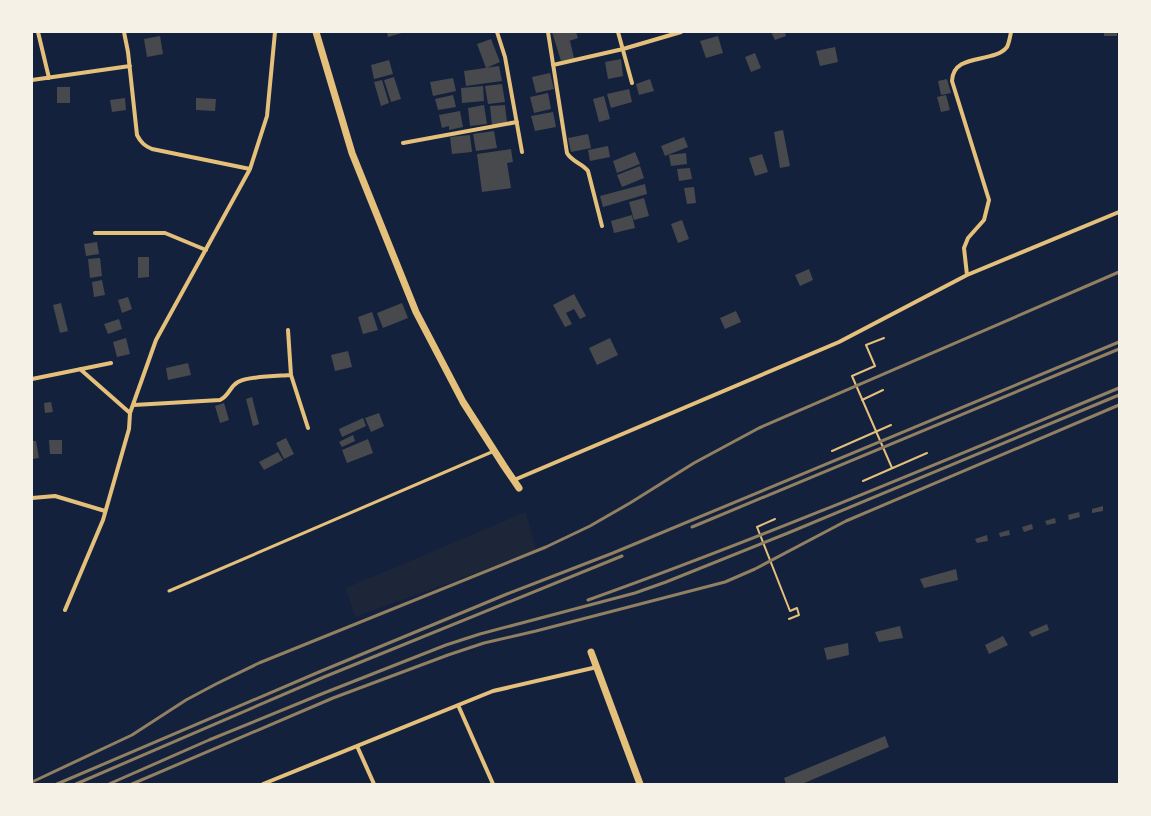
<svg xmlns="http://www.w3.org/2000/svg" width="1151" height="816" font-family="'Titillium Web',sans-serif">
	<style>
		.green { fill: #1d2539 }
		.building { fill: #48494c }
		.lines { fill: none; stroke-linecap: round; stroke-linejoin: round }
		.path { stroke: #e5c07b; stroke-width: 2 }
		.service { stroke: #e5c07b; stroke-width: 3 }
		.minor { stroke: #e5c07b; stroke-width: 4 }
		.tertiary { stroke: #e5c07b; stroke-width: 7 }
		.rail { stroke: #918062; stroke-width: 3 }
	</style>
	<rect width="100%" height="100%" fill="#14213d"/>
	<path class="green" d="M526 512 536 551 355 617 346 588Z"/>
	<path class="building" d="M387 32H405L388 37Z
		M552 32H576L578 38 566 42 570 41 574 58 561 61Z
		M771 32H785L786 36 775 40Z
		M1104 32H1117V36H1104Z
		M160 36 163 54 147 57 144 39Z
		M718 36 723 53 706 58 700 41Z
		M491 39 500 62 486 68 477 44Z
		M835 47 838 62 820 66 816 51Z
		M755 53 761 68 751 72 745 57Z
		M621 59 623 76 608 79 605 62Z
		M389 60 393 74 374 79 371 65Z
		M499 66 502 81 466 86 464 71Z
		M550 73 554 89 536 93 532 77Z
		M394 77 401 99 391 102 384 80Z
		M453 78 456 91 433 96 430 82Z
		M650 79 654 91 639 95 636 84Z
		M947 79 951 93 941 95 938 81Z
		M382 80 389 103 381 106 374 82Z
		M502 84 505 102 488 104 485 86Z
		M483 86 484 101 462 103 461 88Z
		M57 87H70V103H57Z
		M629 89 632 102 611 108 607 94Z
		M548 93 551 109 534 113 530 97Z
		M453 95 456 107 438 110 435 99Z
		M946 95 950 110 941 112 937 97Z
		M604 96 610 119 599 122 593 99Z
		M125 98 126 110 112 112 110 100Z
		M196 98 216 99 215 111 196 110Z
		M484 105 487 124 470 126 468 108Z
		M505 105 507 123 492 125 490 106Z
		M460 111 463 127 449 130V126L442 128 439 115Z
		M553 112 556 127 535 131 531 116Z
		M783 130 790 166 780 168 774 132Z
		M494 131 497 148 476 151 473 134Z
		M588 134 591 148 571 152 568 138Z
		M470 135 472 152 452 154 450 137Z
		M684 137 688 147 665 156 661 146Z
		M608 146 610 157 590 161 588 150Z
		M511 149 513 162 507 163 511 188 482 192 477 154Z
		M635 152 640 164 617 173 613 161Z
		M686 153 687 164 671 166 669 155Z
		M762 154 768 172 755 176 749 158Z
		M640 166 644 178 622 187 617 175Z
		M690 168 692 179 679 181 677 169Z
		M645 184 647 194 603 207 600 196Z
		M694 187 696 203 687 204 684 188Z
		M644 198 649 216 634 220 629 202Z
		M632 215 635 228 614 233 611 221Z
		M682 220 689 239 678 243 671 224Z
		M97 242 99 254 86 256 84 244Z
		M138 257H149V277L138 278Z
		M100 258 102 276 90 278 88 259Z
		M809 269 813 280 800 286 795 275Z
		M102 280 105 295 94 297 92 282Z
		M574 294 586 316 580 319 574 309 566 313 572 324 565 327 553 305Z
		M128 297 132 309 122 313 118 300Z
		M61 303 68 331 60 333 53 305Z
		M402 303 408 318 383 328 377 313Z
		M736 311 741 322 725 329 720 318Z
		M372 312 378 330 363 334 358 317Z
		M119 319 122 329 108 334 104 324Z
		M126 338 130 354 117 357 113 342Z
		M610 338 618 355 597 365 589 348Z
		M348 351 352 367 335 371 331 355Z
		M188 363 191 375 168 380 166 368Z
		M252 397 259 424 253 426 246 399Z
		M51 402 53 412 45 413 44 403Z
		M224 403 229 420 220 423 215 406Z
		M379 413 384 426 371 432 365 418Z
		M363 418 366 426 342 437 339 429Z
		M353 435 355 441 342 447 339 442Z
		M286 438 294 454 284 459 276 443Z
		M368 439 373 453 347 463 342 450Z
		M49 440H62V454H50Z
		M32 441H36L39 458 32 459Z
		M278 452 283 460 264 470 259 462Z
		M1103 506V511L1092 513V509Z
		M1079 512 1080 517 1069 520 1068 515Z
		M1055 518 1056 523 1047 525 1045 521Z
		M1032 524 1033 529 1024 532 1022 527Z
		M1009 530 1010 535 1000 537 999 533Z
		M987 535 988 541 977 543 975 539Z
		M956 569 958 580 924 588 920 579Z
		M1047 624 1049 630 1032 637 1029 632Z
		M900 626 903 638 879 642 875 632Z
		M1003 636 1008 645 989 654 985 645Z
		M848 643 849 655 827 660 824 648Z
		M885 736 889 747 802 784H786L784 778Z"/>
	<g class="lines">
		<path class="path" d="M884 338 866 345 875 366 852 376 892 468
			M862 400 883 390
			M832 451 891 425
			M863 481 927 453
			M775 519 757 527 790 611 797 608 799 615 789 619"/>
		<path class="service" d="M169 591 494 451"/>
		<path class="minor" d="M38 32 49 78
			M124 32 128 52 137 135C141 143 145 146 152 149L250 169
			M497 32 505 57 522 152
			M548 32 567 153C572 162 582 163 588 171L602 226
			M618 32 632 83
			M553 65 623 49 681 32
			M32 80 130 66
			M403 143 517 122
			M95 233H165L206 250
			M967 275 964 248 968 238 984 220 989 200 952 81C953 52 994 64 1007 47 1009 43 1010 37 1011 32
			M288 330 291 375 308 428
			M80 369 130 413
			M32 379 111 363
			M134 405 220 400C230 395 229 387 238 382 249 376 278 376 291 375
			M514 480 839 342 967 275 1119 212
			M32 498 55 496 105 511
			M65 610 103 520 129 429 130 413 156 340 250 169 267 116 275 32
			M458 705 493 784
			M357 746 374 784
			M263 784 493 691 597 667"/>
		<path class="tertiary" d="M316 32 352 153 416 312 463 402 504 466 519 488
			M591 652 640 784"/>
		<path class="rail" d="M692 527 1119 349
			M588 600C767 536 943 461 1119 388
			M32 782 132 735 186 700 216 684 259 663 546 547 590 526 630 503 694 463 759 428 1119 272
			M57 784 319 672 507 594 613 553 1119 342
			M76 784 324 677 622 556
			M109 784 209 740 324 693 446 645 480 634 635 593 666 582 788 533 1119 395
			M132 784 333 698 448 655 484 643 536 631 725 582 755 569 846 521 1119 405"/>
	</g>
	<rect width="1151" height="816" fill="none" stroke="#f6f1e7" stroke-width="66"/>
</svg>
